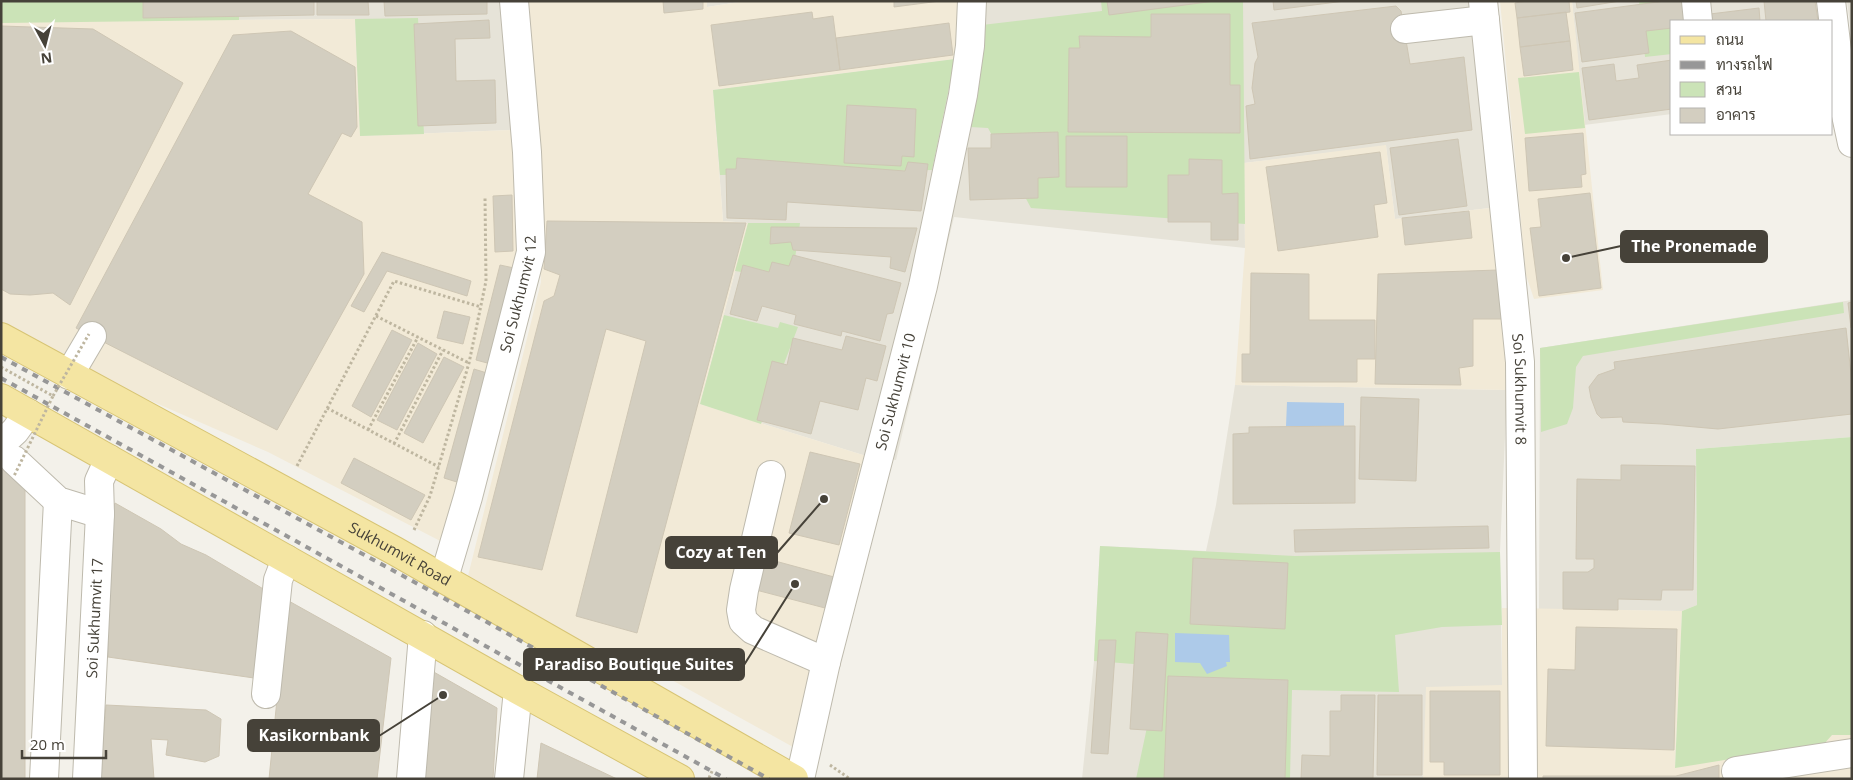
<svg xmlns="http://www.w3.org/2000/svg" width="1853" height="780" font-family="'Open Sans',Sarabun,sans-serif">
	<style>
		.residential { fill: #e6e3d8 }
		.commercial { fill: #f2ead7 }
		.green { fill: #cbe3b7 }
		.water { fill: #adcae9 }
		.building { fill: #d3cec0; stroke: #cec6b4 }
		.lines { fill: none; stroke-linecap: round; stroke-linejoin: round }
		.minor-casing { stroke: #bebaad; stroke-width: 30 }
		.major-casing { stroke: #d7c474; stroke-width: 30 }
		.path { stroke: #beb6a0; stroke-width: 3; stroke-dasharray: 2.5 2.5; stroke-linecap: butt }
		.minor { stroke: #fff; stroke-width: 28 }
		.major { stroke: #f4e5a2; stroke-width: 28 }
		.rail { stroke: #979797; stroke-width: 4; stroke-dasharray: 6 6; stroke-linecap: butt }
		.path-bridge { stroke: #beb6a0; stroke-width: 3; stroke-dasharray: 2.5 2.5; stroke-linecap: butt }
		.labels { text-anchor: middle; stroke-width: 4; stroke-linejoin: round; paint-order: stroke }
		.street-label { font-size: 15px; fill: #464239; stroke: #fff }
		.leader { fill: none; stroke: #464239; stroke-width: 2 }
		.callout-dot { fill: #464239; stroke: #fff; stroke-width: 2 }
		.callout { fill: #464239; stroke: #464239; stroke-width: 2 }
		.callout-label { font-size: 16px; text-anchor: middle; font-weight: bold; fill: #fff }
	</style>
	<rect width="100%" height="100%" fill="#f3f1ea"/>
	<path class="residential" d="M64 1H503L513 130 360 136 355 19 66 21Z
		M707 1H745L707 7Z
		M983 1H1476L1498 207 1395 219 1386 146 1244 163 1245 248 954 217 896 460 863 455 700 404 748 223 723 221 713 90 955 59Z
		M1572 1H1818L1820 21H1672V114L1584 125Z
		M1847 1H1852V40Z
		M1852 300V437L1696 449 1697 605 1682 611 1539 609 1540 348Z
		M1235 385 1507 390 1500 552 1502 685 1423 779H1082L1094 661 1100 546 1206 551 1216 505Z"/>
	<path class="commercial" d="M1 1 66 21 355 19 360 136 513 130 519 255 448 545 268 452 53 358 1 323Z
		M525 1H707V7L745 1H960L962 26 955 59 713 90 723 221 748 223 700 404 863 455 873 457 793 747 632 658 627 670 466 584 541 282Z
		M1500 1H1572L1603 290 1534 299 1526 275Z
		M1386 145 1395 219 1498 207 1511 337 1507 390 1235 385 1245 248 1244 163Z
		M1502 608 1682 611 1675 767 1832 735H1852V779H1423L1426 687 1502 685Z"/>
	<path class="green" d="M1 1H239V20L1 23Z
		M1101 1H1243L1245 224 1031 208 988 128 970 127 982 25 1102 11Z
		M1639 1H1687L1689 21H1672V54L1645 57Z
		M418 18 424 134 360 136 355 19Z
		M955 59 932 170 720 175 713 90Z
		M1579 72 1585 128 1525 134 1518 78Z
		M748 223H800L792 280 735 271Z
		M1843 302 1844 313 1583 356 1576 367 1573 408 1567 424 1541 432 1540 348Z
		M724 315 778 328 780 322 798 327 761 424 700 404Z
		M1852 437V735H1832L1824 744 1675 768 1682 611 1697 605 1696 449Z
		M1100 546 1295 556 1500 552 1502 625 1442 627 1395 635 1399 692 1292 690 1290 779H1136L1160 666 1094 661Z"/>
	<path class="water" d="M1287 402 1344 403V426H1286Z
		M1175 633 1229 635 1230 662H1226L1227 666 1207 674 1200 663 1175 662Z"/>
	<path class="building" d="M143 1H314V15L143 18Z
		M317 1H368L369 15H317Z
		M384 1H487V14L385 16Z
		M663 1H703V9L664 13Z
		M894 1H940L894 7Z
		M1107 1H1215L1109 15Z
		M1273 1H1345L1274 10Z
		M1527 1H1569L1570 12 1517 18 1515 3Z
		M1576 1H1620L1577 8Z
		M1665 1H1683L1686 21H1672V28L1646 31 1649 53 1582 62 1575 13Z
		M1764 1H1815L1818 21H1766Z
		M1396 6 1401 11 1410 64 1464 57 1472 130 1250 159 1246 106 1255 104 1252 88 1255 63 1258 57 1252 23Z
		M1759 8 1760 21H1711L1710 14Z
		M812 12 813 19 833 16 840 70 719 86 711 25Z
		M1566 12 1570 41 1520 47 1517 18Z
		M1151 14H1230V85H1240V133L1068 132 1069 48H1080L1079 36 1151 37Z
		M489 20 490 38 455 39 456 81 495 80 496 123 418 126 414 24Z
		M949 23 953 55 840 70 836 38Z
		M1 26 93 29 183 83 70 305 53 293 30 295 10 294 1 289Z
		M291 31 355 67 357 127 351 137 342 133 308 194 362 222 364 274 277 430 76 328 233 35Z
		M1570 41 1573 70 1524 76 1520 47Z
		M1672 60V109L1589 120 1582 68 1614 64 1616 81 1639 78 1637 65Z
		M847 105 916 109 914 157 902 156 901 166 844 163Z
		M1058 132 1059 177 1038 178V198L970 200 968 148H991V134Z
		M1583 133 1586 174 1581 175 1582 187 1529 191 1525 138Z
		M1066 136H1127V187H1066Z
		M1458 139 1467 206 1399 215 1390 148Z
		M1380 152 1387 203 1374 205 1378 237 1278 251 1266 167Z
		M737 158 905 171 908 162 928 164 921 211 787 202 786 220 727 218 726 169H736Z
		M1189 159 1222 160V194L1238 193V240H1211V222H1168V175H1189Z
		M1590 193 1601 288 1539 296 1530 228 1541 227 1538 199Z
		M512 195 513 251 495 252 493 196Z
		M1469 211 1472 238 1405 245 1402 218Z
		M547 221 746 223 637 633 576 616 646 341 606 329 542 570 478 557 544 301 554 296 560 275 544 269Z
		M771 227 917 228 905 272 890 268 891 257 793 250 791 242 770 244Z
		M382 252 471 281 467 296 387 271 364 312 351 306Z
		M793 255 901 283 893 313 887 314 880 341 842 331 841 336 794 324 796 315 762 306 757 321 730 314 743 265 769 272 772 262 789 266Z
		M500 265 514 268 491 364 476 360Z
		M1498 270 1502 319H1473V366L1459 368 1461 385 1375 384 1378 274Z
		M1251 273 1309 274V320H1375V359H1357V382H1242V354H1250Z
		M1852 302V327L1851 328 1848 303Z
		M444 311 470 317 463 344 437 338Z
		M1846 328 1852 383V414L1718 429 1662 424 1623 422 1622 417 1601 418 1597 414 1591 398 1589 387 1598 375 1615 369 1614 362Z
		M392 330 412 340 371 417 352 406Z
		M846 336 886 346 877 381 866 378 858 410 820 401 811 434 757 420 772 361 787 365 793 338 842 350Z
		M418 343 437 354 397 430 377 420Z
		M444 357 464 367 423 443 404 433Z
		M474 369 490 374 460 483 444 478Z
		M1361 397 1419 399 1416 481 1359 479Z
		M1355 426V503L1233 504V434L1249 433V427Z
		M810 452 860 464 839 545 789 533Z
		M354 458 425 495 411 520 341 483Z
		M1621 465 1695 466 1693 590H1662L1661 600 1618 599V610L1563 609V572H1588L1594 568V559H1576L1577 479 1621 480Z
		M1 469 14 476 25 490V779H1Z
		M115 503 161 529 181 544 206 555 265 590 262 600 254 678 108 657 106 525 112 513Z
		M1488 526 1489 548 1295 552 1294 530Z
		M764 558 834 577 825 608 756 590Z
		M1193 558 1288 563 1285 629 1190 624Z
		M287 600 391 658 377 779H269Z
		M1576 627 1677 629 1674 750 1546 746 1548 669 1575 670Z
		M1136 632 1168 634 1162 731 1130 729Z
		M1099 640H1116L1108 754 1091 753Z
		M432 671 497 708 493 779H422Z
		M1168 676 1288 680 1285 779H1164Z
		M1430 691H1500V775H1444V762H1430Z
		M1341 695H1375L1373 779H1301L1302 755 1330 756V711H1341Z
		M1378 695H1422V775H1377Z
		M106 705 206 710 221 719 219 756 205 762 166 755 168 740 151 739 154 779H100Z
		M541 743 617 779H537Z
		M1719 765V779H1543V776H1676Z"/>
	<g class="lines">
		<defs>
			<g id="minor">
				<path id="s1" d="M1483 1 1520 362 1523 779"/>
				<path d="M1696 1 1698 21"/>
				<path d="M1831 1 1843 101 1852 143"/>
				<path d="M1405 29 1485 20"/>
				<path d="M69 375 92 336"/>
				<path d="M1 444 15 431 28 413"/>
				<path d="M14 460 58 501 100 514"/>
				<path d="M771 475 744 590 741 610 743 621 753 630 826 662"/>
				<path id="s2" d="M444 578 468 497 531 252 527 152 514 1"/>
				<path d="M266 694 278 580 286 559"/>
				<path d="M1736 771 1852 753"/>
				<path d="M44 779 58 501"/>
				<path id="s3" d="M87 779 100 514 99 481 109 459"/>
				<path d="M411 779 423 635"/>
				<path d="M509 779 518 690"/>
				<path id="s4" d="M800 779 826 662 923 286 963 95 970 46 972 1"/>
			</g>
			<g id="major">
				<path id="s5" d="M1 337 395 551 794 779"/>
				<path d="M1 398 518 690 680 779"/>
			</g>
		</defs>
		<use href="#minor" class="minor-casing"/>
		<use href="#major" class="major-casing"/>
		<path class="path" d="M376 316 469 363
			M327 408 439 467
			M368 430 418 337
			M394 444 443 350
			M297 466 394 281 481 307
			M414 530 430 496 469 363 486 281 485 197
			M830 765 850 779
			M709 778 713 769"/>
		<use href="#minor" class="minor"/>
		<use href="#major" class="major"/>
		<path class="rail" d="M1 357 449 601 769 779
			M1 378 726 779"/>
		<path class="path-bridge" d="M1 367 53 396 14 476
			M53 396 89 334"/>
	</g>
	<g class="labels">
		<g class="street-label">
			<text dy="5" stroke="none"><textPath href="#s2" startOffset="294">Soi Sukhumvit 12</textPath></text>
			<text dy="5" stroke="none"><textPath href="#s1" startOffset="390">Soi Sukhumvit 8</textPath></text>
			<text dy="5" stroke="none"><textPath href="#s4" startOffset="399">Soi Sukhumvit 10</textPath></text>
			<text dy="5" stroke="none"><textPath href="#s5" startOffset="454">Sukhumvit Road</textPath></text>
			<text dy="5" stroke="none"><textPath href="#s3" startOffset="161">Soi Sukhumvit 17</textPath></text>
		</g>
	</g>
	<path class="leader" d="M1566 258L1621 246M824 499L777 553M795 584L744 665M443 695L379 736"/>
	<g class="callout-dot">
		<circle cx="1566" cy="258" r="5"/>
		<circle cx="824" cy="499" r="5"/>
		<circle cx="795" cy="584" r="5"/>
		<circle cx="443" cy="695" r="5"/>
	</g>
	<g class="callout">
		<rect x="1621" y="231" width="146" height="31" rx="5"/>
		<rect x="666" y="537" width="111" height="31" rx="5"/>
		<rect x="524" y="649" width="220" height="31" rx="5"/>
		<rect x="248" y="720" width="131" height="31" rx="5"/>
	</g>
	<g class="callout-label">
		<text x="1694" y="252">The Pronemade</text>
		<text x="721" y="558">Cozy at Ten</text>
		<text x="634" y="670">Paradiso Boutique Suites</text>
		<text x="314" y="741">Kasikornbank</text>
	</g>
	<rect width="1853" height="780" fill="none" stroke="#464239" stroke-width="5"/>
	<rect x="1670" y="20" width="162" height="115" fill="#ffffff" stroke="#b5b3b0"/>
	<rect x="1680" y="36" width="25" height="8" fill="#f4e5a2" stroke="#b5b3b0"/>
	<text x="1716" y="45" font-size="15" fill="#464239">ถนน</text>
	<rect x="1680" y="61" width="25" height="8" fill="#979797" stroke="#b5b3b0"/>
	<text x="1716" y="70" font-size="15" fill="#464239">ทางรถไฟ</text>
	<rect x="1680" y="82" width="25" height="15" fill="#cbe3b7" stroke="#b5b3b0"/>
	<text x="1716" y="95" font-size="15" fill="#464239">สวน</text>
	<rect x="1680" y="108" width="25" height="15" fill="#d3cec0" stroke="#b5b3b0"/>
	<text x="1716" y="120" font-size="15" fill="#464239">อาคาร</text>
	<g transform="translate(45 45) rotate(173)" stroke="#ffffff" stroke-width="4" paint-order="stroke">
	<path d="M0-4L9 19L0 12L-9 19Z" fill="#464239"/>
	<text y="-8" font-size="14" font-weight="bold" text-anchor="middle" fill="#464239">N</text>
	</g>
	<path d="M22 750v8h84v-8" fill="none" stroke="#464239" stroke-width="2.5"/>
	<text x="30" y="750" font-size="15" fill="#464239" stroke="#ffffff" stroke-width="4" paint-order="stroke">20 m</text>
</svg>
